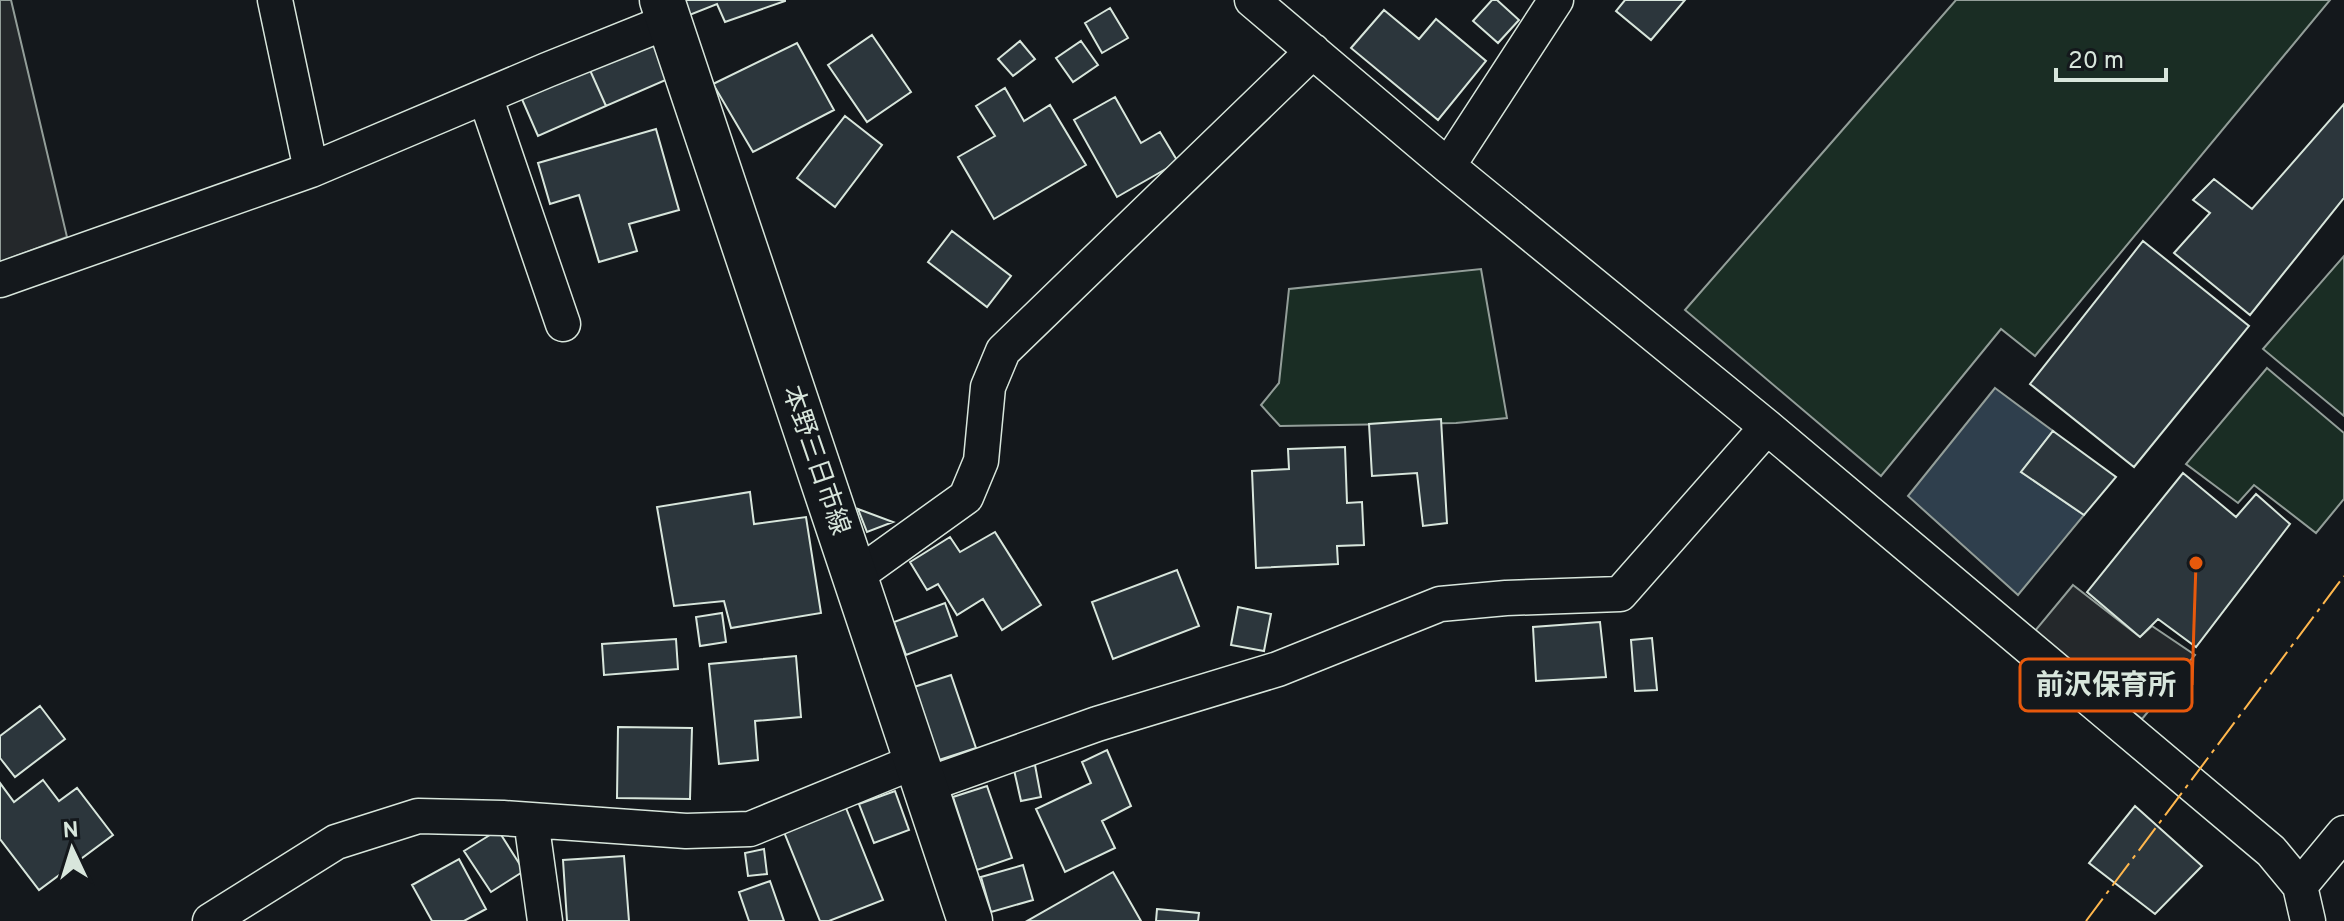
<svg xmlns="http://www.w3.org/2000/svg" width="2344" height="921" font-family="Overpass,'Noto Sans JP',sans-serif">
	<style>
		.green { fill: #1a2d24; stroke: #939e99; stroke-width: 2 }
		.parking { fill: #24282b; stroke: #939e99; stroke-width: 2 }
		.water { fill: #2f3f4d; stroke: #939e99; stroke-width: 2 }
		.building { fill: #2c363c; stroke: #d8e6dc; stroke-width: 2 }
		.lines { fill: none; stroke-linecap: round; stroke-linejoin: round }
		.street-casing { stroke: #d8e6dc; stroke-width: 37 }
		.secondary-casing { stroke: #d8e6dc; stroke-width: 47 }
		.street { stroke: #14181c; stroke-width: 34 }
		.secondary { stroke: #14181c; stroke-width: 44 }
		.power { stroke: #ffb74d; stroke-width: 2; stroke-dasharray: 28 6 4 6; stroke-linecap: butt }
		.labels { text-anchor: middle; stroke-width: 6; stroke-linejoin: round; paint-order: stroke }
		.street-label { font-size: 26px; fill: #d8e6dc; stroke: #14181c }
		.leader { fill: none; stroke: #e8590c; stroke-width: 3 }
		.callout-dot { fill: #e8590c; stroke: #14181c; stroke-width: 3 }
		.callout { fill: #14181c; stroke: #e8590c; stroke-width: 3 }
		.callout-label { font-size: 28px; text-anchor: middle; font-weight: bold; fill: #d8e6dc }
	</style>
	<rect width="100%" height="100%" fill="#14181c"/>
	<path class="green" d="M1956 0H2330L2035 356 2001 329 1881 476 1685 310Z
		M2344 256V416L2263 349Z
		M1481 269 1507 418 1456 423 1280 426 1261 405 1279 383 1289 289Z
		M2267 368 2344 433V499L2316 533 2254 485 2238 503 2186 464Z"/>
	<path class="parking" d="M0 0H11L67 237 0 262Z
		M2073 585 2140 637 2152 626 2195 655 2142 719 2034 632Z"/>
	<path class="water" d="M1995 388 2053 431 2021 472 2084 515 2018 595 1908 496Z"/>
	<path class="building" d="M681 0H785V1L725 22 717 4 687 16Z
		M1492 0H1497L1519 20 1498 43 1473 21Z
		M1625 0H1685L1651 40 1616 11Z
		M1110 8 1128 38 1102 53 1085 23Z
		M1384 10 1419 39 1436 19 1486 61 1438 120 1351 48Z
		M872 35 911 92 867 122 828 65Z
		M654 41 668 79 606 106 589 68Z
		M1020 41 1035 59 1013 76 998 59Z
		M1081 41 1098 65 1073 82 1056 58Z
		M797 43 834 110 753 152 713 84Z
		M589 68 606 106 538 136 521 97Z
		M1005 88 1024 121 1050 105 1086 165 994 219 958 157 995 136 976 106Z
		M1115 97 1141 143 1160 132 1178 162 1117 197 1074 120Z
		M2344 104V198L2250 315 2174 253 2210 213 2193 200 2214 179 2252 209Z
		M845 116 882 145 835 207 797 178Z
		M656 129 679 210 629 224 637 251 599 262 579 195 550 204 538 163Z
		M952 231 1011 276 987 307 928 262Z
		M2143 241 2249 326 2134 467 2030 384Z
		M1441 419 1447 523 1423 526 1417 473 1372 476 1369 424Z
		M2053 431 2116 477 2084 515 2021 472Z
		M1345 447 1347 503 1362 502 1364 545 1337 546 1338 564 1256 568 1252 471 1289 469 1288 449Z
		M2183 473 2236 517 2256 494 2290 524 2196 647 2158 619 2140 637 2087 592Z
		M750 492 754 524 806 517 821 613 731 628 724 601 674 606 657 507Z
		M858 509 893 522 867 532Z
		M995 532 1041 605 1002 630 983 599 957 615 938 584 927 590 910 562 950 537 960 552Z
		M1177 570 1199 626 1113 659 1092 602Z
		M945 603 957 636 906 655 894 622Z
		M1238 607 1271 614 1264 651 1231 645Z
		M722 613 726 642 700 646 696 617Z
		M1600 622 1606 677 1536 681 1533 627Z
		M1652 638 1657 690 1635 691 1631 640Z
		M676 639 678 669 604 675 602 644Z
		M796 656 801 717 755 721 758 760 719 764 709 664Z
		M951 675 976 748 939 760 914 687Z
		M40 706 65 739 15 777 0 758V736Z
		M618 727 692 728 690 799 617 798Z
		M1107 750 1131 806 1102 821 1115 848 1065 872 1036 809 1091 783 1082 762Z
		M1035 765 1041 797 1021 801 1014 770Z
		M43 780 59 801 77 788 113 835 39 890 0 839V783L14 802Z
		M987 786 1012 858 977 870 953 797Z
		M895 791 909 830 874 843 859 804Z
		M2135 806 2202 866 2155 914 2089 863Z
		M846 808 883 900 829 921H820L784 832Z
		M498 830 524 871 491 892 464 851Z
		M764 849 767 874 748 876 745 853Z
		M624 856 629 921H567L563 860Z
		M459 859 486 909 464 921H432L412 885Z
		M1023 865 1033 900 991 912 981 877Z
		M1113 872 1141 921H1027Z
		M770 881 784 921H749L739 892Z
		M1157 909 1199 913 1198 921H1156Z"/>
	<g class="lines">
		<defs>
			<path id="street" d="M275 0 311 170 547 70 669 21
				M1252 0 1448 166 1767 427 2271 851 2300 886 2308 921
				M485 96 563 324
				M1448 166 1556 0
				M0 280 311 170
				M856 576 966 497 981 461 988 387 1003 351 1313 51
				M926 785 1097 724 1278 669 1440 604 1506 598 1620 594 1767 427
				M531 820 545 921
				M2300 886 2344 833
				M210 921 336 842 418 816 503 818 686 831 750 829 916 761"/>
			<path id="secondary" d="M662 0 970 921"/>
		</defs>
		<use href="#street" class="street-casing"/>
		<use href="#secondary" class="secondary-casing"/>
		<use href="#street" class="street"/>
		<use href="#secondary" class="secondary"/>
		<path class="power" d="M2086 921 2344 576"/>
	</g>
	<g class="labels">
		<g class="street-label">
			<text transform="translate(817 460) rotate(71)" y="9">本野三日市線</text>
		</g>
	</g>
	<path class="leader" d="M2196 563L2192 685"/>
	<circle class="callout-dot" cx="2196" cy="563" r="8"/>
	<rect class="callout" x="2020" y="659" width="172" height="52" rx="8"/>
	<g class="callout-label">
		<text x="2106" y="694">前沢保育所</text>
	</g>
	<g transform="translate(72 849) rotate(356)" stroke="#14181c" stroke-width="6" paint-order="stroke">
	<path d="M0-6L14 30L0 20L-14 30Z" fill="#d8e6dc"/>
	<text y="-12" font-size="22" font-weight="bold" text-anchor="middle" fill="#d8e6dc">N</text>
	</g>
	<path d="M2056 68v12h110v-12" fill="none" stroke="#d8e6dc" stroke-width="4"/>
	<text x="2068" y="68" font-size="24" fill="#d8e6dc" stroke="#14181c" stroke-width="6" paint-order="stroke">20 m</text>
</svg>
